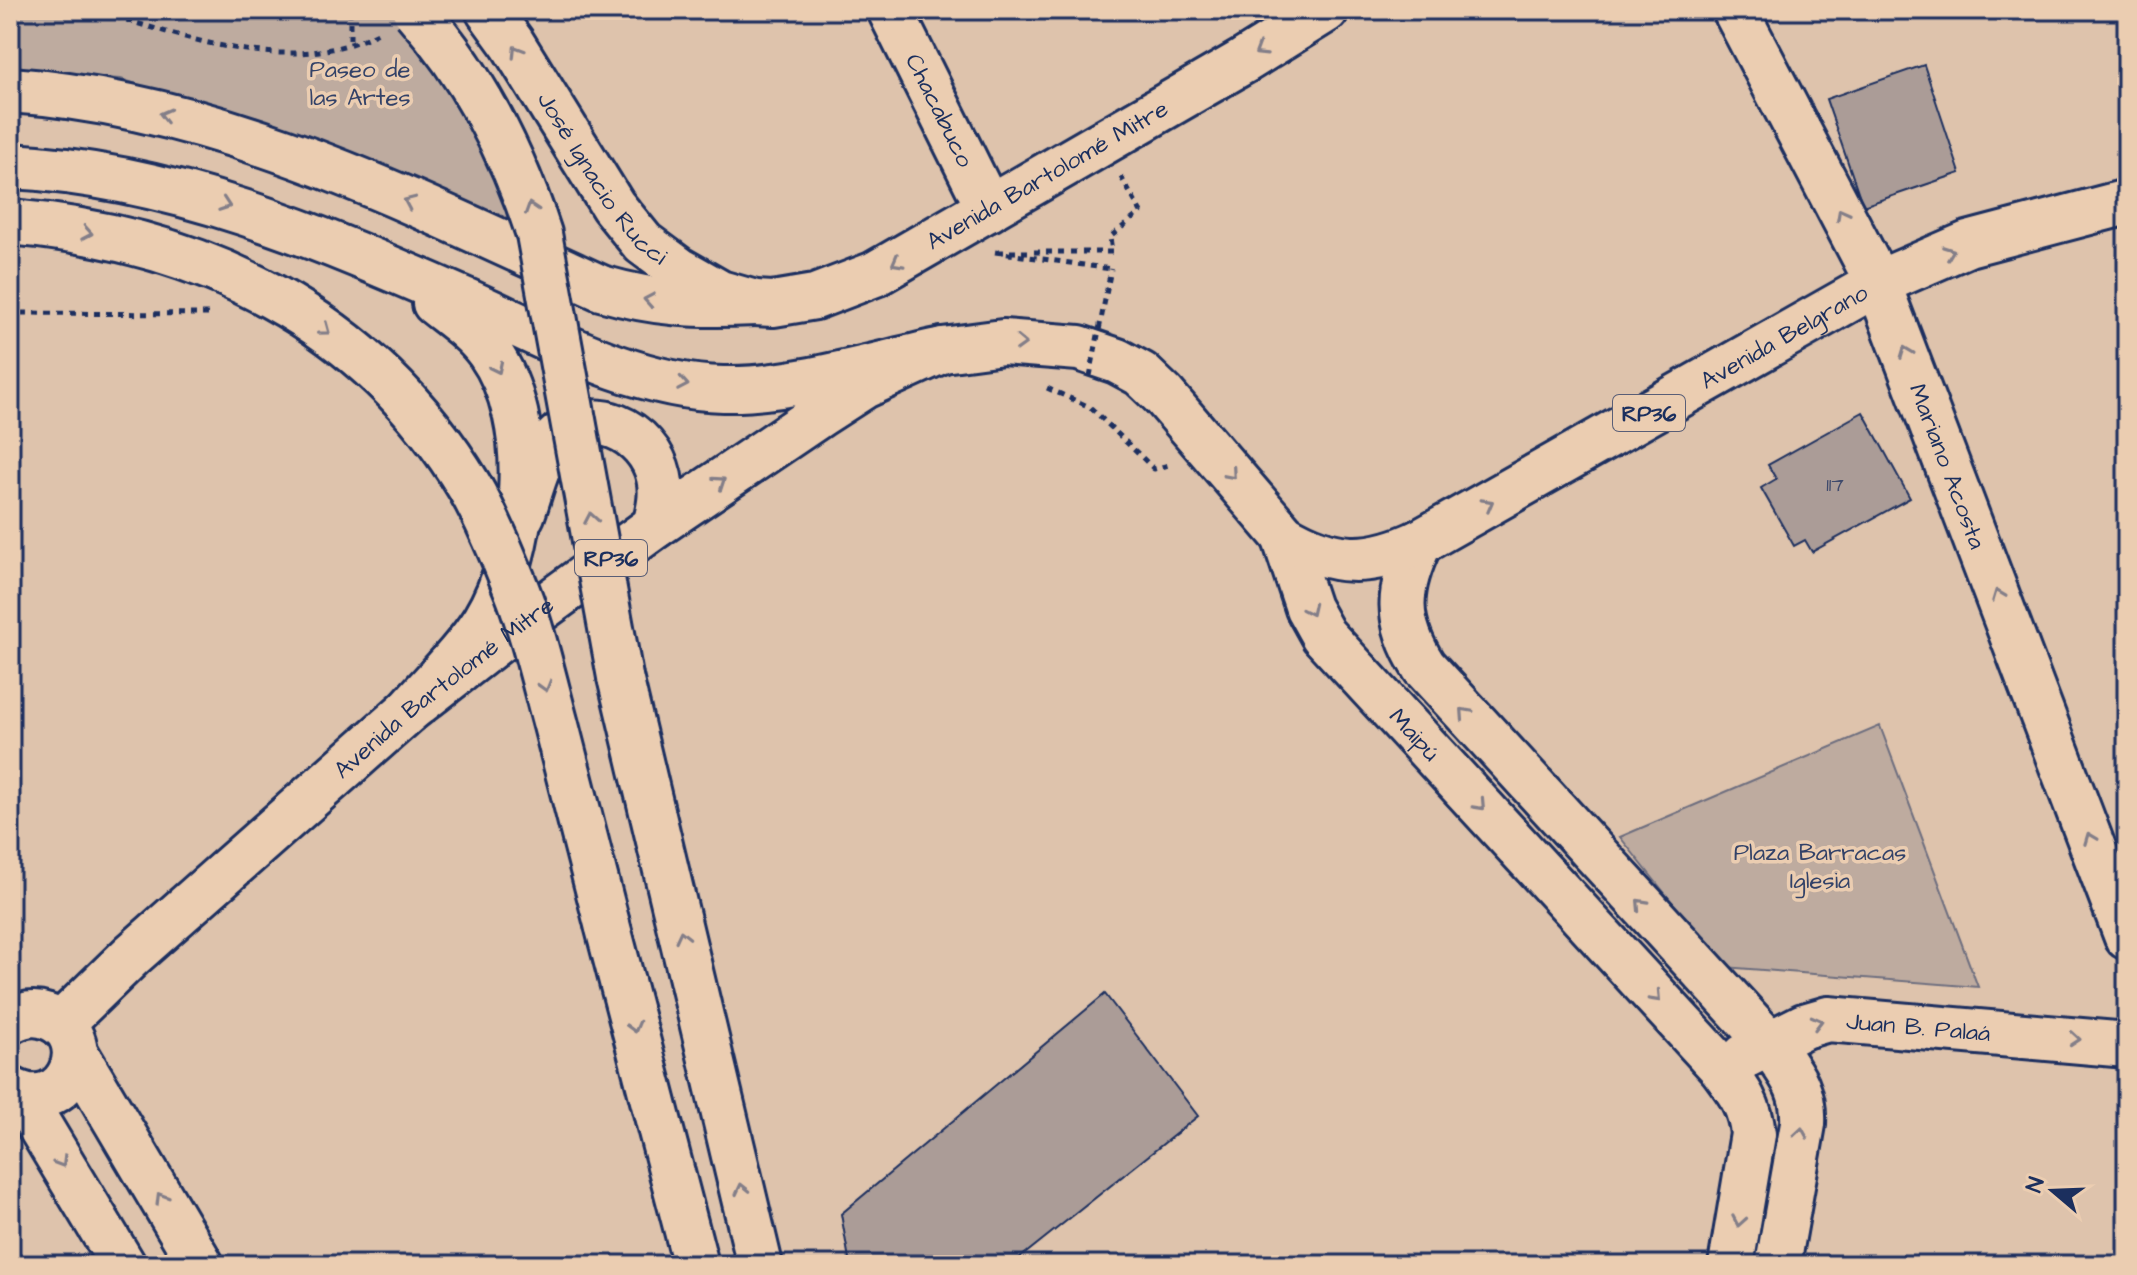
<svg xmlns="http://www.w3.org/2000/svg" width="2137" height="1275" font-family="'Architects Daughter',sans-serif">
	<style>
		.green { fill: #beab9f; stroke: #6c6d7e; stroke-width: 2 }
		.building { fill: #ab9c97; stroke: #1b2f5e; stroke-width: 2 }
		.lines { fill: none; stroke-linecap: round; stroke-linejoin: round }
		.minor-casing { stroke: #1b2f5e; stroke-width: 50 }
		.major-casing { stroke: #1b2f5e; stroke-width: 50 }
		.highway-casing { stroke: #1b2f5e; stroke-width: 50 }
		.path { stroke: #1b2f5e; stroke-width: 5; stroke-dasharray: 6 6; stroke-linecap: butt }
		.minor { stroke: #ebcdb1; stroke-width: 44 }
		.major { stroke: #ebcdb1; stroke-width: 44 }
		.highway { stroke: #ebcdb1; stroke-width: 44 }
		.highway-bridge-casing { stroke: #1b2f5e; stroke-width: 50; stroke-linecap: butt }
		.path-bridge { stroke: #1b2f5e; stroke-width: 5; stroke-dasharray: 6 6; stroke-linecap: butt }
		.highway-bridge { stroke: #ebcdb1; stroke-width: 44 }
		.oneway { stroke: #837e88 }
		.labels { text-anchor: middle; stroke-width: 7; stroke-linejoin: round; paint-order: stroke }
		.number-label { font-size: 20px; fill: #3f4a6c }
		.shield { fill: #ebcdb1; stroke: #595e77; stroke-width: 2 }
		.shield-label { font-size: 22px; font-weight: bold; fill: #1b2f5e }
		.park-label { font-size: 24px; fill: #334268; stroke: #ebcdb1 }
		.street-label { font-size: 24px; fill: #1b2f5e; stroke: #ebcdb1 }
	</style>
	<rect width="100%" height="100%" fill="#dec3ac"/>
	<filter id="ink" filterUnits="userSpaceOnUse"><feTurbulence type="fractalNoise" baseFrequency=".0125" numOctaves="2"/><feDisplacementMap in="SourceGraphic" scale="16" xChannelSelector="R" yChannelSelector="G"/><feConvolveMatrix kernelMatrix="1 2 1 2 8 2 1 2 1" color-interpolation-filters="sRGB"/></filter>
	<g filter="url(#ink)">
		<path class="green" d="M10 10H395L487 125 513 243 319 144 121 79 10 73Z
			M1880 726 1978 987 1724 967 1620 837Z"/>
		<path class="building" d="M1924 65 1960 173 1863 206 1826 99Z
			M1863 412 1910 498 1812 552 1805 540 1794 546 1761 488 1776 479 1768 465Z
			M1105 994 1198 1116 1011 1265H850L841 1214Z"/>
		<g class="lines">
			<defs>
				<g id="minor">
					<path id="s1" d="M890 10 989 209"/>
					<path id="s2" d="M1878 283 2127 937"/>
					<path id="s3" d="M1284 536 1308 608 1323 635 1721 1067C1739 1091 1750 1105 1753 1134L1731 1265"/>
					<path d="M1420 542C1397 590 1395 621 1424 667L1770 1044C1789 1072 1805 1088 1803 1124L1778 1265"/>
					<path id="s4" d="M1745 1056 1804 1026 1828 1019 2127 1045"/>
				</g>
				<g id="major">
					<path id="s5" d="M488 10 512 43 613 206 643 243 678 269 720 293 755 303 773 304 815 297 875 274 1244 61 1326 10"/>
					<path d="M1735 10 1878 283"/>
					<path d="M522 515C531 491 536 461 554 441 589 401 649 431 659 477 663 494 659 510 655 526"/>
					<path d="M10 1021C21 1015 33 1012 45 1016 103 1033 68 1122 10 1089"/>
					<path id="s6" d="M61 1024 132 955 409 710 508 633 655 526 819 415 864 386 943 350 1003 342 1079 348 1117 361 1141 374 1164 396 1284 536C1333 565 1369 566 1420 542L1878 283 1968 244 2127 202"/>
					<path d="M75 1052 201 1265"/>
					<path d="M21 1095 123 1265"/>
				</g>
				<path id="highway" d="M10 90C221 104 412 202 601 288 657 304 697 306 755 303
					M10 166C172 174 320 237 466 301 547 337 633 387 723 389 789 391 877 364 943 350
					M620 677 760 1265
					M409 710C434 681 463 654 484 621 527 551 539 422 489 352 475 332 454 318 435 303
					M607 924 696 1265"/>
			</defs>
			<use href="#minor" class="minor-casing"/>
			<use href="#major" class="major-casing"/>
			<use href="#highway" class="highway-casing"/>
			<path class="path" d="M92 10C186 36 288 80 382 31
				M350 10V43
				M995 252 1111 269
				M998 252H1112L1110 237 1141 212 1121 177
				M10 313 209 314
				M1047 388 1090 407 1154 469 1169 465 1168 464"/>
			<use href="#minor" class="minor"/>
			<use href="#major" class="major"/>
			<use href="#highway" class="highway"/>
			<defs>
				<path id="highway-bridge" d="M415 10C473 75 512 151 539 234L620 677
					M10 222C201 238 368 318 469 486 488 519 503 556 517 591 534 634 544 681 556 725 573 791 590 858 607 924"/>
			</defs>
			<use href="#highway-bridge" class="highway-bridge-casing"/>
			<path class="path-bridge" d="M1090 376 1111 269"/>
			<use href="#highway-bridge" class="highway-bridge"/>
		</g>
		<defs><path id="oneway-chevron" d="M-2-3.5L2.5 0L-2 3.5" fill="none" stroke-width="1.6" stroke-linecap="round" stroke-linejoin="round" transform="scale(2)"/></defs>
		<g class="oneway">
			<use href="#oneway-chevron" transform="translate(517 51) rotate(-122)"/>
			<use href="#oneway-chevron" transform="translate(1260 51) rotate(148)"/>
			<use href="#oneway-chevron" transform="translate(165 115) rotate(-166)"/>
			<use href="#oneway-chevron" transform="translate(409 202) rotate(-156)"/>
			<use href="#oneway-chevron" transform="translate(225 205) rotate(19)"/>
			<use href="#oneway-chevron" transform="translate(531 208) rotate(-108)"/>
			<use href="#oneway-chevron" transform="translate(1842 214) rotate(-118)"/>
			<use href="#oneway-chevron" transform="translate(87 233) rotate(10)"/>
			<use href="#oneway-chevron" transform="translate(1949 252) rotate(-21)"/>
			<use href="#oneway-chevron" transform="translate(897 262) rotate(151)"/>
			<use href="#oneway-chevron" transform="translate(649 300) rotate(-170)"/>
			<use href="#oneway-chevron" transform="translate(325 330) rotate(37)"/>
			<use href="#oneway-chevron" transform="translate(1021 343) rotate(2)"/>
			<use href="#oneway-chevron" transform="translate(1906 352) rotate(-111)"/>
			<use href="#oneway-chevron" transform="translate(497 368) rotate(64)"/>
			<use href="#oneway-chevron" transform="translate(683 384) rotate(10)"/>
			<use href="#oneway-chevron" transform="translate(1231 474) rotate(49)"/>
			<use href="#oneway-chevron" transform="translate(720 482) rotate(-34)"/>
			<use href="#oneway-chevron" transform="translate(1488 504) rotate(-29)"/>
			<use href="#oneway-chevron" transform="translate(591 518) rotate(-100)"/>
			<use href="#oneway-chevron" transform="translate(1998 595) rotate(-111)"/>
			<use href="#oneway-chevron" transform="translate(1310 610) rotate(65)"/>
			<use href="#oneway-chevron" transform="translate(545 686) rotate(74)"/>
			<use href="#oneway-chevron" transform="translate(1465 713) rotate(-132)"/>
			<use href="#oneway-chevron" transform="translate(1480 805) rotate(47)"/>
			<use href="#oneway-chevron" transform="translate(2090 838) rotate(-111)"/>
			<use href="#oneway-chevron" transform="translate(1641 904) rotate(-133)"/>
			<use href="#oneway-chevron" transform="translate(682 936) rotate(-103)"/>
			<use href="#oneway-chevron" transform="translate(1656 997) rotate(47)"/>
			<use href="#oneway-chevron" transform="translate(1817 1022) rotate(-15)"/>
			<use href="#oneway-chevron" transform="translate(634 1027) rotate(75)"/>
			<use href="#oneway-chevron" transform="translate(2075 1039) rotate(5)"/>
			<use href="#oneway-chevron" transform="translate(1801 1133) rotate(-81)"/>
			<use href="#oneway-chevron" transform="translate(61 1162) rotate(59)"/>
			<use href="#oneway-chevron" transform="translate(742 1189) rotate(-103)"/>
			<use href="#oneway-chevron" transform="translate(161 1198) rotate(-121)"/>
			<use href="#oneway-chevron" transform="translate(1739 1221) rotate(100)"/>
		</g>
	</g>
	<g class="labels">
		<g class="number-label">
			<text x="1835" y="491">117</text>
		</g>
		<g class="shield">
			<rect x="1613" y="395" width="72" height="36" rx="6"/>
			<rect x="575" y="540" width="72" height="36" rx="6"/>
		</g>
		<g class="shield-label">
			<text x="1649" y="421">RP36</text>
			<text x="611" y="566">RP36</text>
		</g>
		<g class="park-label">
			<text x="360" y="77">Paseo de<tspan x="360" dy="28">las Artes</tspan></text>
			<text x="1820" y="860">Plaza Barracas<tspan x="1820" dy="28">Iglesia</tspan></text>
		</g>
		<g class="street-label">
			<text dy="8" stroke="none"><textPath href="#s1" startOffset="112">Chacabuco</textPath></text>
			<text dy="8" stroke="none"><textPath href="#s5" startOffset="732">Avenida Bartolomé Mitre</textPath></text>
			<text dy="8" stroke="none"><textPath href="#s5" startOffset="204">José Ignacio Rucci</textPath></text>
			<text dy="8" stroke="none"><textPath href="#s6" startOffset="2096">Avenida Belgrano</textPath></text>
			<text dy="8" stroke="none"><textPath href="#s2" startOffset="196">Mariano Acosta</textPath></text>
			<text dy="8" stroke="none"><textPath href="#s6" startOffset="510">Avenida Bartolomé Mitre</textPath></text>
			<text dy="8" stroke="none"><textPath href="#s3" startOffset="242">Maipú</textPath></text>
			<text dy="8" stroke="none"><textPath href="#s4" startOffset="182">Juan B. Palaá</textPath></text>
		</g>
	</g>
	<rect width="2137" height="1275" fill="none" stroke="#ebcdb1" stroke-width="40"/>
	<rect x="20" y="20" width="2097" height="1235" fill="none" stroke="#1b2f5e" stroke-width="3" filter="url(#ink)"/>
	<g transform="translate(2053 1191) rotate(289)" stroke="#ebcdb1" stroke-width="6" paint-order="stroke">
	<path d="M0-6L14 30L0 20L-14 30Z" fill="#1b2f5e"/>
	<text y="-12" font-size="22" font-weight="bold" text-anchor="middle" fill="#1b2f5e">N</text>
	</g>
</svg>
